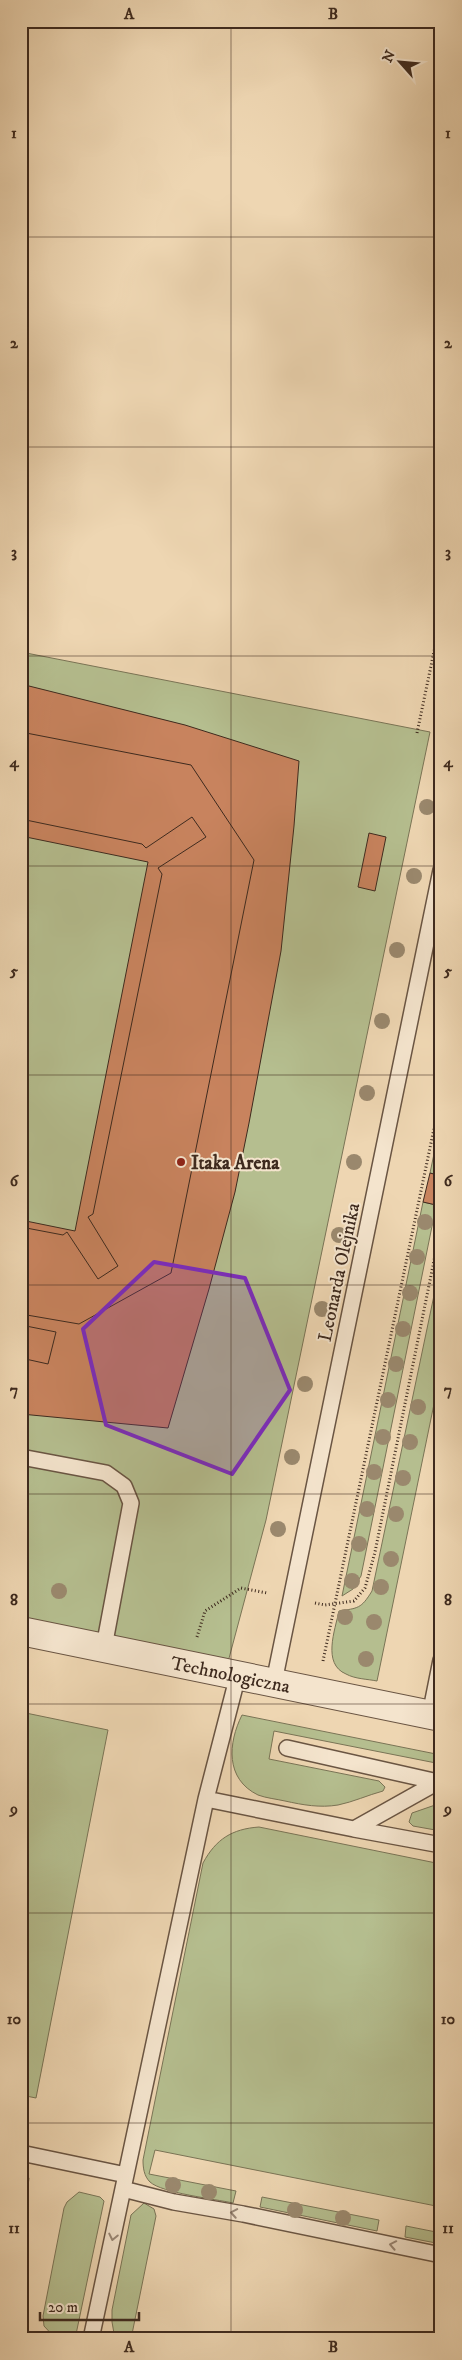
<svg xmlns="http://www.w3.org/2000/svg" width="462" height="2360" font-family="'IM FELL DW Pica',serif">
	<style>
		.green { fill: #b5be8f; stroke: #7a7456 }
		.building { fill: #c8835e; stroke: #3e2a1e }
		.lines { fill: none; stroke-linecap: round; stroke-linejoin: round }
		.service-casing { stroke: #6a5543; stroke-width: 18 }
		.tertiary-casing { stroke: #6a5543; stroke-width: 30 }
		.path { stroke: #3e2a1e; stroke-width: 3; stroke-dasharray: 1 2.5; stroke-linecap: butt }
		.service { stroke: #f4e4cd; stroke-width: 15 }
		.tertiary { stroke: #f4e4cd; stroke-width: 28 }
		.tree { fill: #9a886d }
		.oneway { stroke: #998776 }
		.marked { fill: #7b2cbf; fill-opacity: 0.2; stroke: #7b2cbf; stroke-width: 4; stroke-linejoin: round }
		.grid { fill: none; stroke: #3e2a1e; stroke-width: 1; stroke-opacity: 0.55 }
		.poi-dot { fill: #8f2418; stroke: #f4e4cd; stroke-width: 2 }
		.labels { text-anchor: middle; stroke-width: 4; stroke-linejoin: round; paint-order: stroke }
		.poi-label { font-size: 19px; font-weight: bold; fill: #3e2a1e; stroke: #f4e4cd; text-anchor: start }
		.street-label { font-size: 19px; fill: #3e2a1e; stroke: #f4e4cd }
		.neatline { fill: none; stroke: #3e2a1e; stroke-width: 2 }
		.grid-label { font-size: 16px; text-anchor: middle; font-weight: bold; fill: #3e2a1e }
	</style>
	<rect width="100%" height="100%" fill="#eed6b2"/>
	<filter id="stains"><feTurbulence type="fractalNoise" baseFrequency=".004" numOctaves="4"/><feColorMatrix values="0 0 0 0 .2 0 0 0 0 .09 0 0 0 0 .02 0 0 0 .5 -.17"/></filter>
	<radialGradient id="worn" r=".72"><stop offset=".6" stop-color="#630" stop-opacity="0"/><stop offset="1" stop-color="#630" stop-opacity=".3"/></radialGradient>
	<path class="green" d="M21 652 430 732 266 1520 228 1662 21 1620Z
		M441 1120V1176L430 1173Z
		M441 1182 361 1576 353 1589 342 1596 423 1202 436 1205Z
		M441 1262V1370L377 1681C367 1679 355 1679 346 1674 322 1664 335 1630 339 1611 358 1608 361 1609 372 1591Z
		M21 1712 108 1730 36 2098 21 2095Z
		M242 1715 441 1755V1764L274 1731 269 1759 379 1781 385 1787 383 1791C368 1795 353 1802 338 1805 320 1808 303 1805 285 1801 276 1799 266 1798 258 1795 225 1779 228 1743 242 1715Z
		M441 1803V1831L413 1826 409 1822 412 1813Z
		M259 1827 441 1864V2207L155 2150 149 2174 236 2191 233 2203C215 2199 162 2193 150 2182 144 2176 143 2168 143 2160L203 1863C216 1839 232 1829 259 1827Z
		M21 2169 29 2178 28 2186 21 2184Z
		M79 2192 100 2197 104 2201 75 2339H56L44 2326 43 2316 64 2208 67 2202Z
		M262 2197 379 2220 377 2231 260 2207Z
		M144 2203 154 2209 156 2216 131 2339H115L112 2322V2310L131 2215Z
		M406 2226 441 2233V2244L405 2237Z"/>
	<path class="building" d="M21 684 185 725 299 761 294 826 281 951 249 1123 235 1192 209 1289 168 1428 21 1414V1220L75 1231 148 862 21 836Z
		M21 732 191 765 254 860 171 1273 79 1324 21 1314V1227L63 1235 67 1232 98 1279 118 1266 88 1217 93 1214 162 874 158 868 206 837 192 817 146 848 142 844 21 819Z
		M369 833 386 837 375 891 358 887Z
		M430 1173 441 1176 436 1205 423 1202Z
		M21 1325 56 1332 48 1364 21 1358Z"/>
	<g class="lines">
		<defs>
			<path id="service" d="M21 1457 106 1473 124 1486 131 1503 104 1647
				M274 1682 441 870
				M430 1715 441 1660
				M287 1748 438 1782
				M206 1799 354 1829 438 1782 441 1783
				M354 1829 441 1845
				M21 2153 126 2175
				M123 2189 174 2202 243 2214 441 2255
				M91 2339 206 1799 238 1675"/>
			<g id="tertiary">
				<path id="s1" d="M21 1631 441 1717"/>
			</g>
		</defs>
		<use href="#service" class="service-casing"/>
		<use href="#tertiary" class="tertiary-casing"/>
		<path class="path" d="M417 733 441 618
			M315 1603 325 1605 354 1601 365 1588 375 1552 441 1226
			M197 1637 205 1611 241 1588 267 1593
			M323 1661 441 1095"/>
		<use href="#service" class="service"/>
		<use href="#tertiary" class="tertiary"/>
	</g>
	<g class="tree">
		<circle cx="427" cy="807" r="8"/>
		<circle cx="414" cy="876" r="8"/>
		<circle cx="397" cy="950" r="8"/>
		<circle cx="382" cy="1021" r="8"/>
		<circle cx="367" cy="1093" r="8"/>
		<circle cx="354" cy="1162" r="8"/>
		<circle cx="425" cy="1222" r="8"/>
		<circle cx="339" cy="1235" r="8"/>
		<circle cx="417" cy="1257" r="8"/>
		<circle cx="410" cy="1293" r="8"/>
		<circle cx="322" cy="1309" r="8"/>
		<circle cx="403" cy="1329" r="8"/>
		<circle cx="396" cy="1364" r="8"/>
		<circle cx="305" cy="1384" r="8"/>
		<circle cx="388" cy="1400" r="8"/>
		<circle cx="418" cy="1407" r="8"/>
		<circle cx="383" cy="1437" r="8"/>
		<circle cx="410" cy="1442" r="8"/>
		<circle cx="292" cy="1457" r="8"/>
		<circle cx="374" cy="1472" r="8"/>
		<circle cx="403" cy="1478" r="8"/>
		<circle cx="367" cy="1509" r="8"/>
		<circle cx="396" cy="1514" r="8"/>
		<circle cx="278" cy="1529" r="8"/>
		<circle cx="359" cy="1544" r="8"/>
		<circle cx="391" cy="1559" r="8"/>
		<circle cx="352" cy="1581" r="8"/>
		<circle cx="381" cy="1587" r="8"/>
		<circle cx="59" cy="1591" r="8"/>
		<circle cx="345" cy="1617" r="8"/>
		<circle cx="374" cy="1622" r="8"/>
		<circle cx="366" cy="1659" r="8"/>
		<circle cx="173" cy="2185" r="8"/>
		<circle cx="209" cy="2192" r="8"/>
		<circle cx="295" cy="2210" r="8"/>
		<circle cx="343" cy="2218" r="8"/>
	</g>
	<defs><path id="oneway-chevron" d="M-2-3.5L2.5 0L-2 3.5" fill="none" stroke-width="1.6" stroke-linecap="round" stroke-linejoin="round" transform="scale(1.25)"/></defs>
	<g class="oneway">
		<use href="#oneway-chevron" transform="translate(234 2213) rotate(-170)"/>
		<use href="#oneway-chevron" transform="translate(113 2237) rotate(102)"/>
		<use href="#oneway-chevron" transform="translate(393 2245) rotate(-169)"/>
	</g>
	<path class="marked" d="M154 1262 245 1278 290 1390 232 1474 106 1425 83 1329Z"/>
	<path class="grid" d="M231 21V2339M21 237H441M21 447H441M21 656H441M21 866H441M21 1075H441M21 1285H441M21 1494H441M21 1704H441M21 1913H441M21 2123H441"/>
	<circle class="poi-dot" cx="181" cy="1162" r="5"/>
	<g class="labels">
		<g class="poi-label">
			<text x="191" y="1169">Itaka Arena</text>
		</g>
		<g class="street-label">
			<text transform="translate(338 1272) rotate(-78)" y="7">Leonarda Olejnika</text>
			<text dy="7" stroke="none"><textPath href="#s1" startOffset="214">Technologiczna</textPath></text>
		</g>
	</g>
	<rect width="462" height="2360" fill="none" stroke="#eed6b2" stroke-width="55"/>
	<g transform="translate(400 62) rotate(297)" stroke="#f4e4cd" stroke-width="4" paint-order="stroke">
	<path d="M0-4L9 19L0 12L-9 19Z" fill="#3e2a1e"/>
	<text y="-8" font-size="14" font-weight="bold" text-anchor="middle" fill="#3e2a1e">N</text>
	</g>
	<path d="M40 2312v8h99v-8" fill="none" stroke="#3e2a1e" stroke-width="2.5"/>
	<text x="48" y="2312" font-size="15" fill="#3e2a1e" stroke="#f4e4cd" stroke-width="4" paint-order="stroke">20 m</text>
	<rect x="28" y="28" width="406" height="2304" class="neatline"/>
	<g class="grid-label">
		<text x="129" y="19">A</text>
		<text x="333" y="19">B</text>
		<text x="14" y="138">1</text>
		<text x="448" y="138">1</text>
		<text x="14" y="348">2</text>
		<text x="448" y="348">2</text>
		<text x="14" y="557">3</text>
		<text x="448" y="557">3</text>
		<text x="14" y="767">4</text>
		<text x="448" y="767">4</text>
		<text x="14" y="976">5</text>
		<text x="448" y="976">5</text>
		<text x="14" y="1186">6</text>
		<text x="448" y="1186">6</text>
		<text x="14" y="1395">7</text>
		<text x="448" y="1395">7</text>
		<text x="14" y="1605">8</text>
		<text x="448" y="1605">8</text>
		<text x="14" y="1814">9</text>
		<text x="448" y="1814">9</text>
		<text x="14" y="2024">10</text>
		<text x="448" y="2024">10</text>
		<text x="14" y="2233">11</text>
		<text x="448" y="2233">11</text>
		<text x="129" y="2352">A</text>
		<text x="333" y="2352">B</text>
	</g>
	<rect width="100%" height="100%" filter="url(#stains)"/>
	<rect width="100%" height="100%" fill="url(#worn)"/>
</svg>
